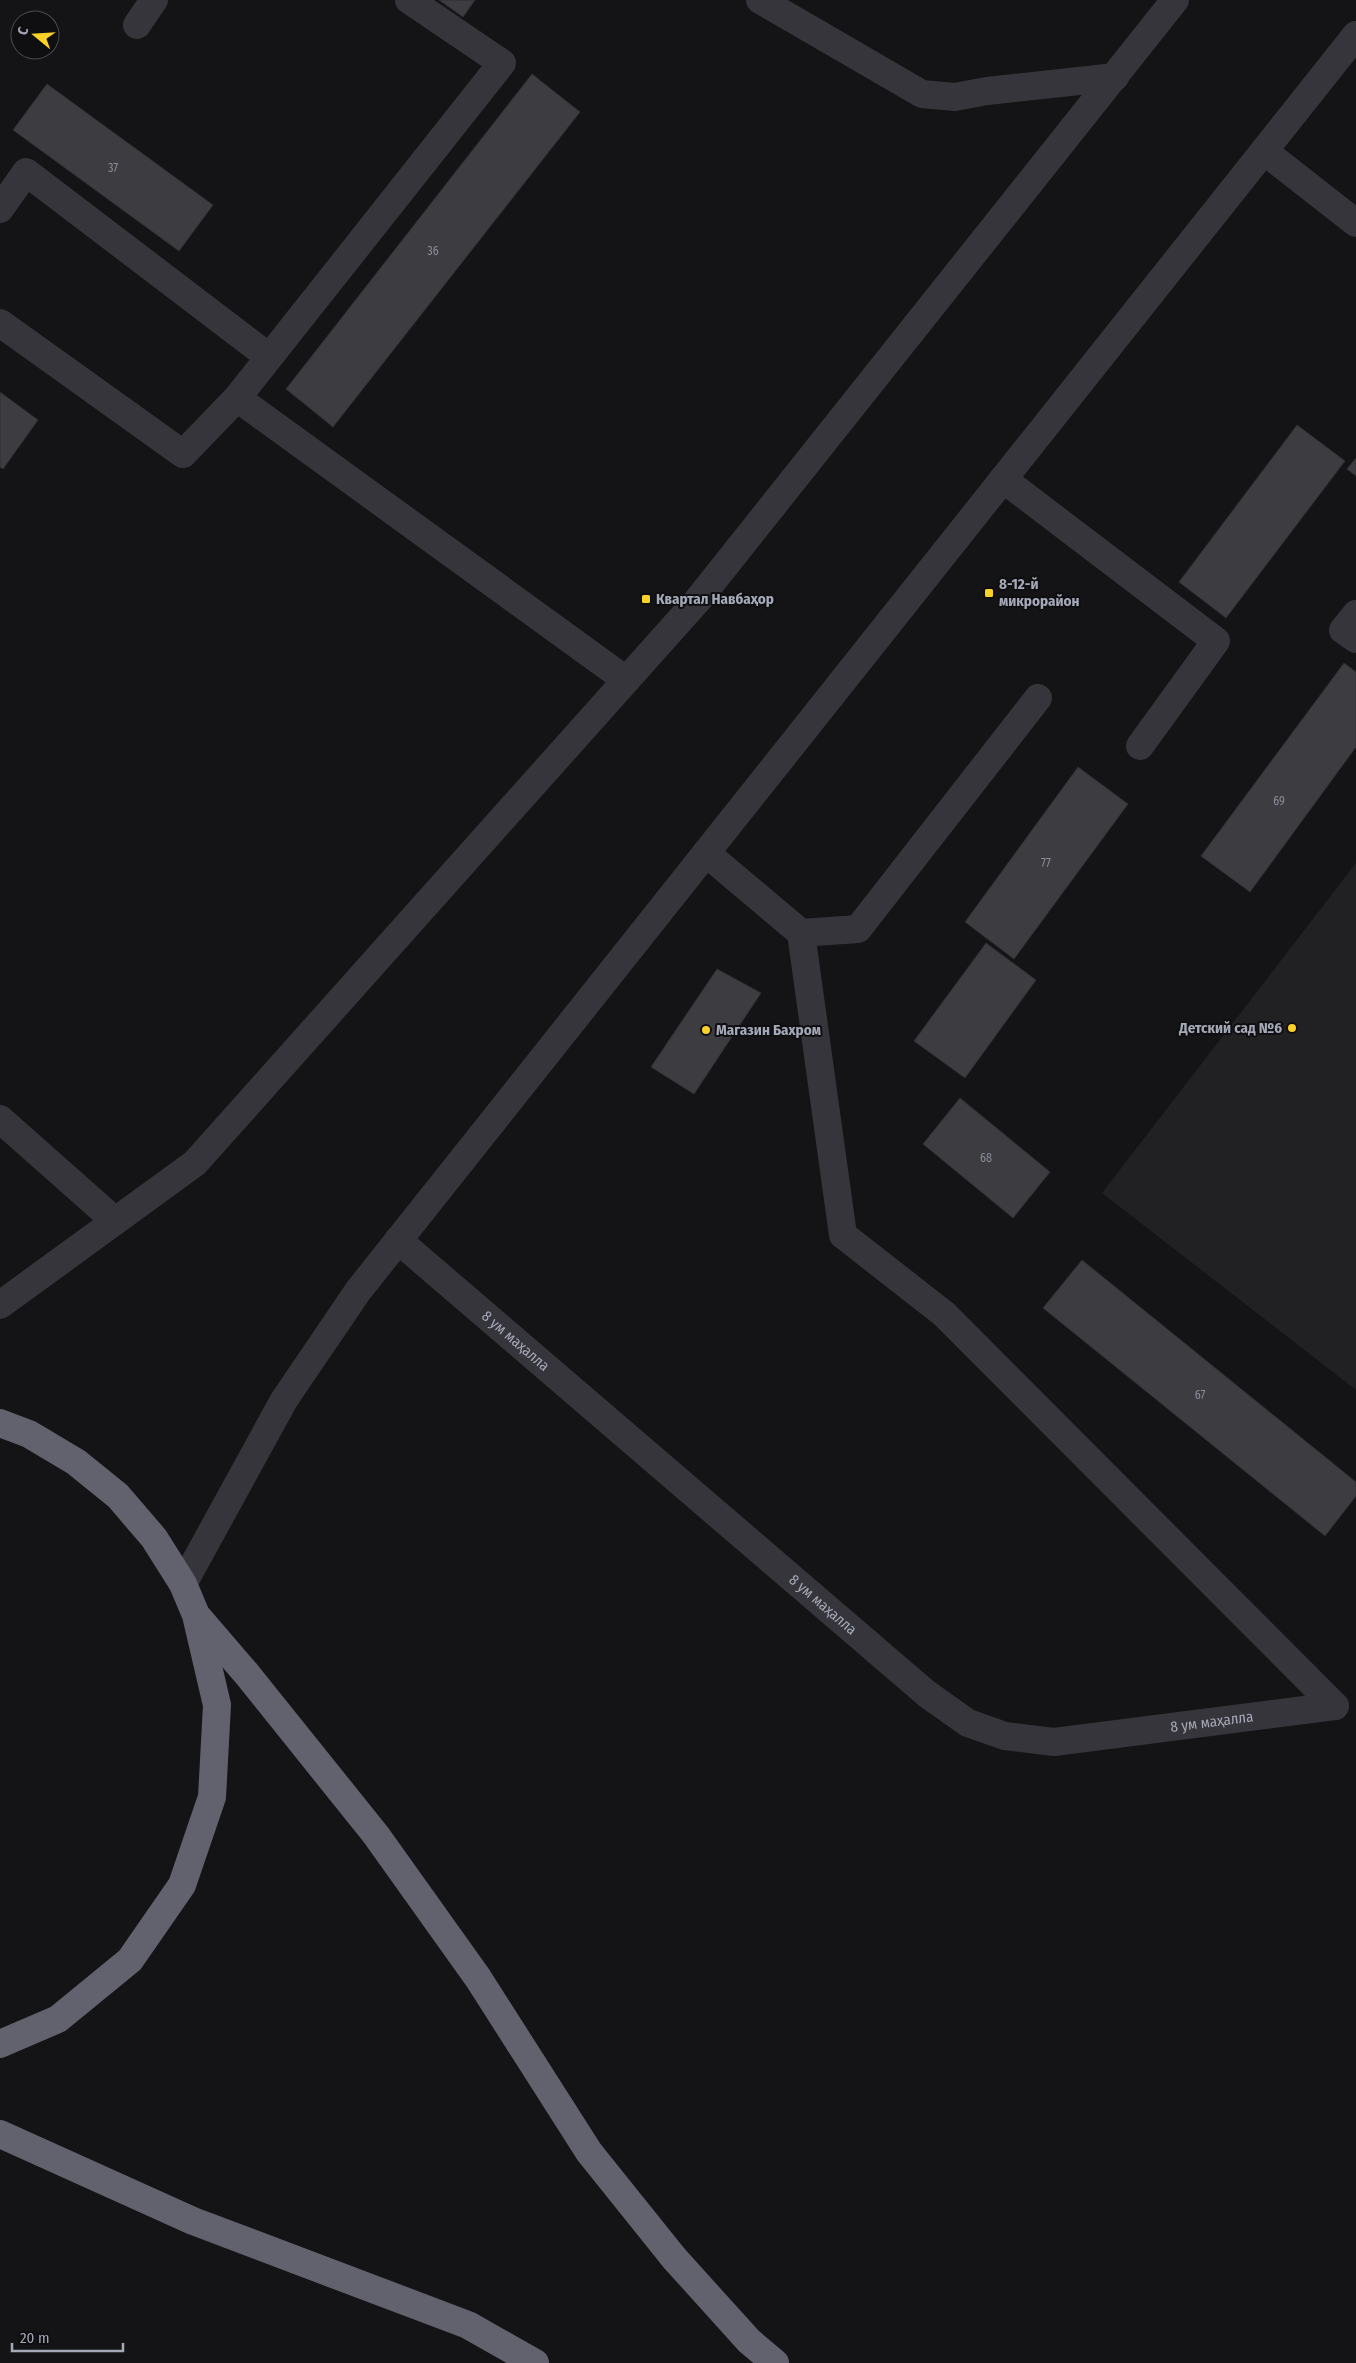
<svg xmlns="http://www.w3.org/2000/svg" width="1356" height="2363" font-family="'Fira Sans Condensed',sans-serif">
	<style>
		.built { fill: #212023 }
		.building { fill: #3c3c41; stroke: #2f2e32 }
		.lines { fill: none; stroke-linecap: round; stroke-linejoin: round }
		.minor { stroke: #35353b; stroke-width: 28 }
		.highway { stroke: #61626d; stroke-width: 28 }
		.poi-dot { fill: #fad128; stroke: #0f0f11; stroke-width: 2 }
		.labels { text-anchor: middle; stroke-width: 4; stroke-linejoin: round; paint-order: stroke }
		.number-label { font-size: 12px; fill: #8b8d9a }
		.poi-label { font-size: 15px; font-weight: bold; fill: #a5a8b7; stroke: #0f0f11; text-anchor: start }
		.street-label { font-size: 15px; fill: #a5a8b7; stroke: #0f0f11 }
	</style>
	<rect width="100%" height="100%" fill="#141416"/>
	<path class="built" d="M1356 863V1390L1102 1193Z"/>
	<path class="building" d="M439 0H475L463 17Z
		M532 74 580 112 333 427 286 389Z
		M47 84 213 205 179 251 13 130Z
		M0 392 38 420 3 469 0 467Z
		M1297 425 1345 461 1226 618 1179 582Z
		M1356 458V476L1347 469Z
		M1344 663 1356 672V747L1250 892 1201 856Z
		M1078 767 1128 804 1014 959 965 922Z
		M986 943 1036 980 965 1078 914 1041Z
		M717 969 761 993 694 1094 651 1067Z
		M960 1098 1050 1172 1013 1218 923 1144Z
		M1082 1260 1356 1482V1496L1325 1536 1043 1308Z"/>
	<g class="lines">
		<g class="minor">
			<path d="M760 0 922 94 955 97 987 91 1115 77"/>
			<path d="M137 25 154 0"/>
			<path d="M1264 151 1356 223"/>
			<path d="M0 209 26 172 269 357"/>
			<path d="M0 323 183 454 237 398 502 63 409 0"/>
			<path d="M237 398 626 680"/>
			<path d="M1003 479 1216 641 1140 746"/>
			<path d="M1356 614 1343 630 1356 639"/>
			<path d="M706 853 801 933 843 1235 944 1314 1335 1706"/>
			<path d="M801 933 858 929 1038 698"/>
			<path d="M0 1119 114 1220"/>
			<path id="s1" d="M398 1240 927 1694 968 1723 1005 1736 1054 1742 1335 1706"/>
			<path d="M0 1305 195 1163 697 601 1175 0"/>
			<path d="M183 1584 284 1400 358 1291 1356 35"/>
		</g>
		<path class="highway" d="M0 1423 29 1434 76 1462 118 1496 154 1538 183 1584 196 1615 217 1705 212 1797 182 1885 130 1960 58 2019 0 2044
			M196 1615 246 1673 376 1835 478 1978 589 2152 674 2258 749 2341 775 2363
			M0 2134 193 2221 468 2325 535 2363"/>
	</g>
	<g class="poi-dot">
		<rect x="984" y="588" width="10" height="10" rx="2.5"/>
		<rect x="641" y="594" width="10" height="10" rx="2.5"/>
		<circle cx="1292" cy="1028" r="5"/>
		<circle cx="706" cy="1030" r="5"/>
	</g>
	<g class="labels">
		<g class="number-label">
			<text x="113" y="172">37</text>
			<text x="433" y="255">36</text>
			<text x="1279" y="805">69</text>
			<text x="1046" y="867">77</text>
			<text x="986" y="1162">68</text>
			<text x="1200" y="1399">67</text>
		</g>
		<g class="poi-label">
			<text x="999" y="589">8-12-й<tspan x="999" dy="17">микрорайон</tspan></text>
			<text x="656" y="604">Квартал Навбаҳор</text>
			<text x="1282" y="1033" text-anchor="end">Детский сад №6</text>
			<text x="716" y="1035">Магазин Бахром</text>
		</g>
		<g class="street-label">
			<text dy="5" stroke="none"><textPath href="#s1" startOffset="155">8 ум маҳалла</textPath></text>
			<text dy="5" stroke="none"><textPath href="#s1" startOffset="560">8 ум маҳалла</textPath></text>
			<text dy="5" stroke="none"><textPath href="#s1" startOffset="995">8 ум маҳалла</textPath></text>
		</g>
	</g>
	<g transform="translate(35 35) rotate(288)"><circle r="24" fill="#0f0f11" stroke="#4b4c53"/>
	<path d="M0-4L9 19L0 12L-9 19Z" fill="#fad128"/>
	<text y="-8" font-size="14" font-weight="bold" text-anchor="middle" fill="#a5a8b7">С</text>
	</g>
	<path d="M12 2343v8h111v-8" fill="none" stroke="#a5a8b7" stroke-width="2.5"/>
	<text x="20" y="2343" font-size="15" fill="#a5a8b7" stroke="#0f0f11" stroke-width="4" paint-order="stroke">20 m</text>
</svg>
